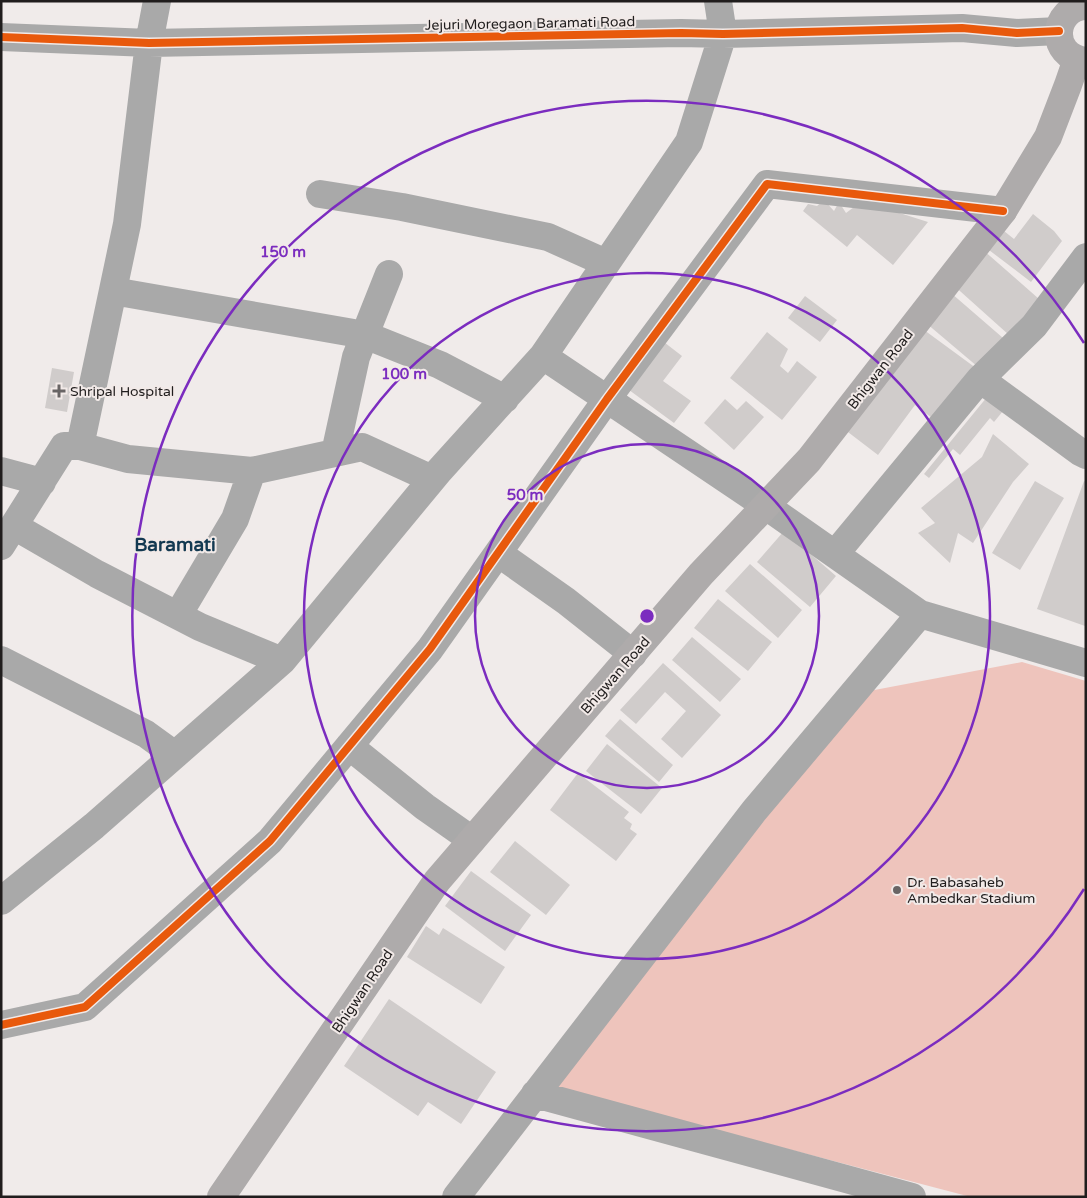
<svg xmlns="http://www.w3.org/2000/svg" width="1087" height="1198" font-family="'Varela Round',sans-serif">
	<style>
		.green { fill: #eec4bc }
		.building { fill: #d0cccb }
		.lines { fill: none; stroke-linecap: round; stroke-linejoin: round }
		.minor { stroke: #a9a9a9; stroke-width: 28 }
		.major { stroke: #aeabab; stroke-width: 28 }
		.cycleway-casing { stroke: #f2eae8; stroke-width: 11 }
		.cycleway { stroke: #e8590c; stroke-width: 8 }
		.ring { fill: none; stroke: #7b2cbf; stroke-width: 2.5 }
		.poi-dot { fill: #696565; stroke: #f2eae8; stroke-width: 2 }
		.labels { text-anchor: middle; stroke-width: 4; stroke-linejoin: round; paint-order: stroke }
		.street-label { font-size: 14px; fill: #201d1d; stroke: #f2eae8 }
		.poi-label { font-size: 14px; fill: #201d1d; stroke: #f2eae8; text-anchor: start }
		.district-label { font-size: 19px; font-weight: bold; fill: #133951; stroke: #f2eae8 }
		.centre { fill: #7b2cbf; stroke: #f2eae8; stroke-width: 2.5 }
		.ring-label { font-size: 15px; text-anchor: middle; font-weight: bold; fill: #7b2cbf; stroke: #f2eae8; stroke-width: 4; stroke-linejoin: round; paint-order: stroke }
	</style>
	<rect width="100%" height="100%" fill="#f0ebea"/>
	<path class="green" d="M1022 662 1086 681V1197H971L554 1088 864 692Z"/>
	<path class="building" d="M824 200 834 211 839 202 846 213 862 201 928 222 893 265 857 235 847 247 803 211 808 204 817 206Z
		M1033 214 1054 231 1062 241 1031 282 989 250 1004 231 1014 239Z
		M982 249 1039 299 1009 335 951 283Z
		M951 293 1003 338 978 367 926 323Z
		M805 296 837 320 820 342 788 318Z
		M920 327 980 371 940 424 915 405 878 455 844 429Z
		M767 332 788 349 780 366 788 373 797 361 817 377 782 420 730 378Z
		M660 339 682 356 663 381 691 401 674 423 625 387Z
		M52 368 74 372 67 412 45 408Z
		M987 397 1003 411 994 422 990 418 960 455 953 449 929 478 924 474Z
		M725 399 737 410 746 401 764 417 734 450 704 423Z
		M993 434 1029 464 1013 482 973 543 958 533 950 563 918 533 935 523 921 508 982 457Z
		M1035 481 1064 498 1020 570 992 553Z
		M1084 481 1086 482V623L1085 626 1037 609Z
		M784 531 836 576 810 607 757 562Z
		M750 564 802 610 778 638 725 591Z
		M718 599 772 642 748 671 694 628Z
		M692 637 741 679 720 702 672 660Z
		M663 663 721 715 682 758 661 739 686 711 665 692 636 724 620 710Z
		M620 719 673 765 659 782 605 736Z
		M607 744 662 788 641 814 586 771Z
		M578 773 629 812 624 818 632 824 630 829 637 834 616 861 550 810Z
		M515 841 570 885 546 915 490 872Z
		M471 871 531 915 505 951 445 906Z
		M426 926 439 935 443 928 505 967 481 1004 407 957Z
		M389 999 496 1072 461 1124 428 1102 418 1116 344 1066Z"/>
	<g class="lines">
		<path class="minor" d="M1 37 149 43 681 33 723 34 962 28 1017 33 1059 31
			M320 194 402 207 548 237 606 263
			M113 291 365 335 440 365 505 399
			M543 356 766 506 920 614 1086 663
			M980 379 1080 452 1086 455
			M80 446 127 224 149 43 157 1
			M335 453 356 357 389 274
			M1 471 42 482
			M14 526 97 574 200 627 282 661
			M1 546 64 446H80L128 459 252 471 362 447 432 479
			M498 553 566 601 633 654
			M835 554 980 379 1034 326 1086 257
			M178 615 235 519 252 471
			M1 660 146 734 175 755
			M349 746 425 807 472 840
			M1 901 94 826 282 661 439 471 543 356 689 142 723 34 718 1
			M1 1025 85 1007 270 841 430 649 607 399 767 184 1003 211
			M535 1094 912 1197
			M456 1197 754 811 920 614"/>
		<path class="major" d="M1086 6C1053 7 1047 56 1086 61
			M221 1197 437 881 701 574 809 460 1003 211 1048 137 1068 85 1077 59"/>
		<defs>
			<path id="cycleway" d="M1 37 149 43 681 33 723 34 962 28 1017 33 1059 31
				M1 1025 85 1007 270 841 430 649 607 399 767 184 1003 211"/>
		</defs>
		<use href="#cycleway" class="cycleway-casing"/>
		<use href="#cycleway" class="cycleway"/>
	</g>
	<g class="ring">
		<circle cx="647" cy="616" r="172"/>
		<circle cx="647" cy="616" r="343"/>
		<path d="M1084 889A515 515 0 1 1 1084 343"/>
	</g>
	<g class="poi-dot">
		<path d="M56.5 383.5h5v5h5v5h-5v5h-5v-5h-5v-5h5z"/>
		<circle cx="897" cy="890" r="5"/>
	</g>
	<g class="labels">
		<g class="street-label">
			<text transform="translate(530 23) rotate(-1)" y="5">Jejuri Moregaon Baramati Road</text>
			<text transform="translate(880 369) rotate(-52)" y="5">Bhigwan Road</text>
			<text transform="translate(615 675) rotate(-49)" y="5">Bhigwan Road</text>
			<text transform="translate(362 991) rotate(-56)" y="5">Bhigwan Road</text>
		</g>
		<g class="poi-label">
			<text x="70" y="396">Shripal Hospital</text>
			<text x="907" y="887">Dr. Babasaheb<tspan x="907" dy="16">Ambedkar Stadium</tspan></text>
		</g>
		<g class="district-label">
			<text x="175" y="551">Baramati</text>
		</g>
	</g>
	<circle cx="647" cy="616" r="8" class="centre"/>
	<g class="ring-label">
		<text x="283" y="257">150 m</text>
		<text x="404" y="379">100 m</text>
		<text x="525" y="500">50 m</text>
	</g>
	<rect width="1087" height="1198" fill="none" stroke="#201d1d" stroke-width="5"/>
</svg>
